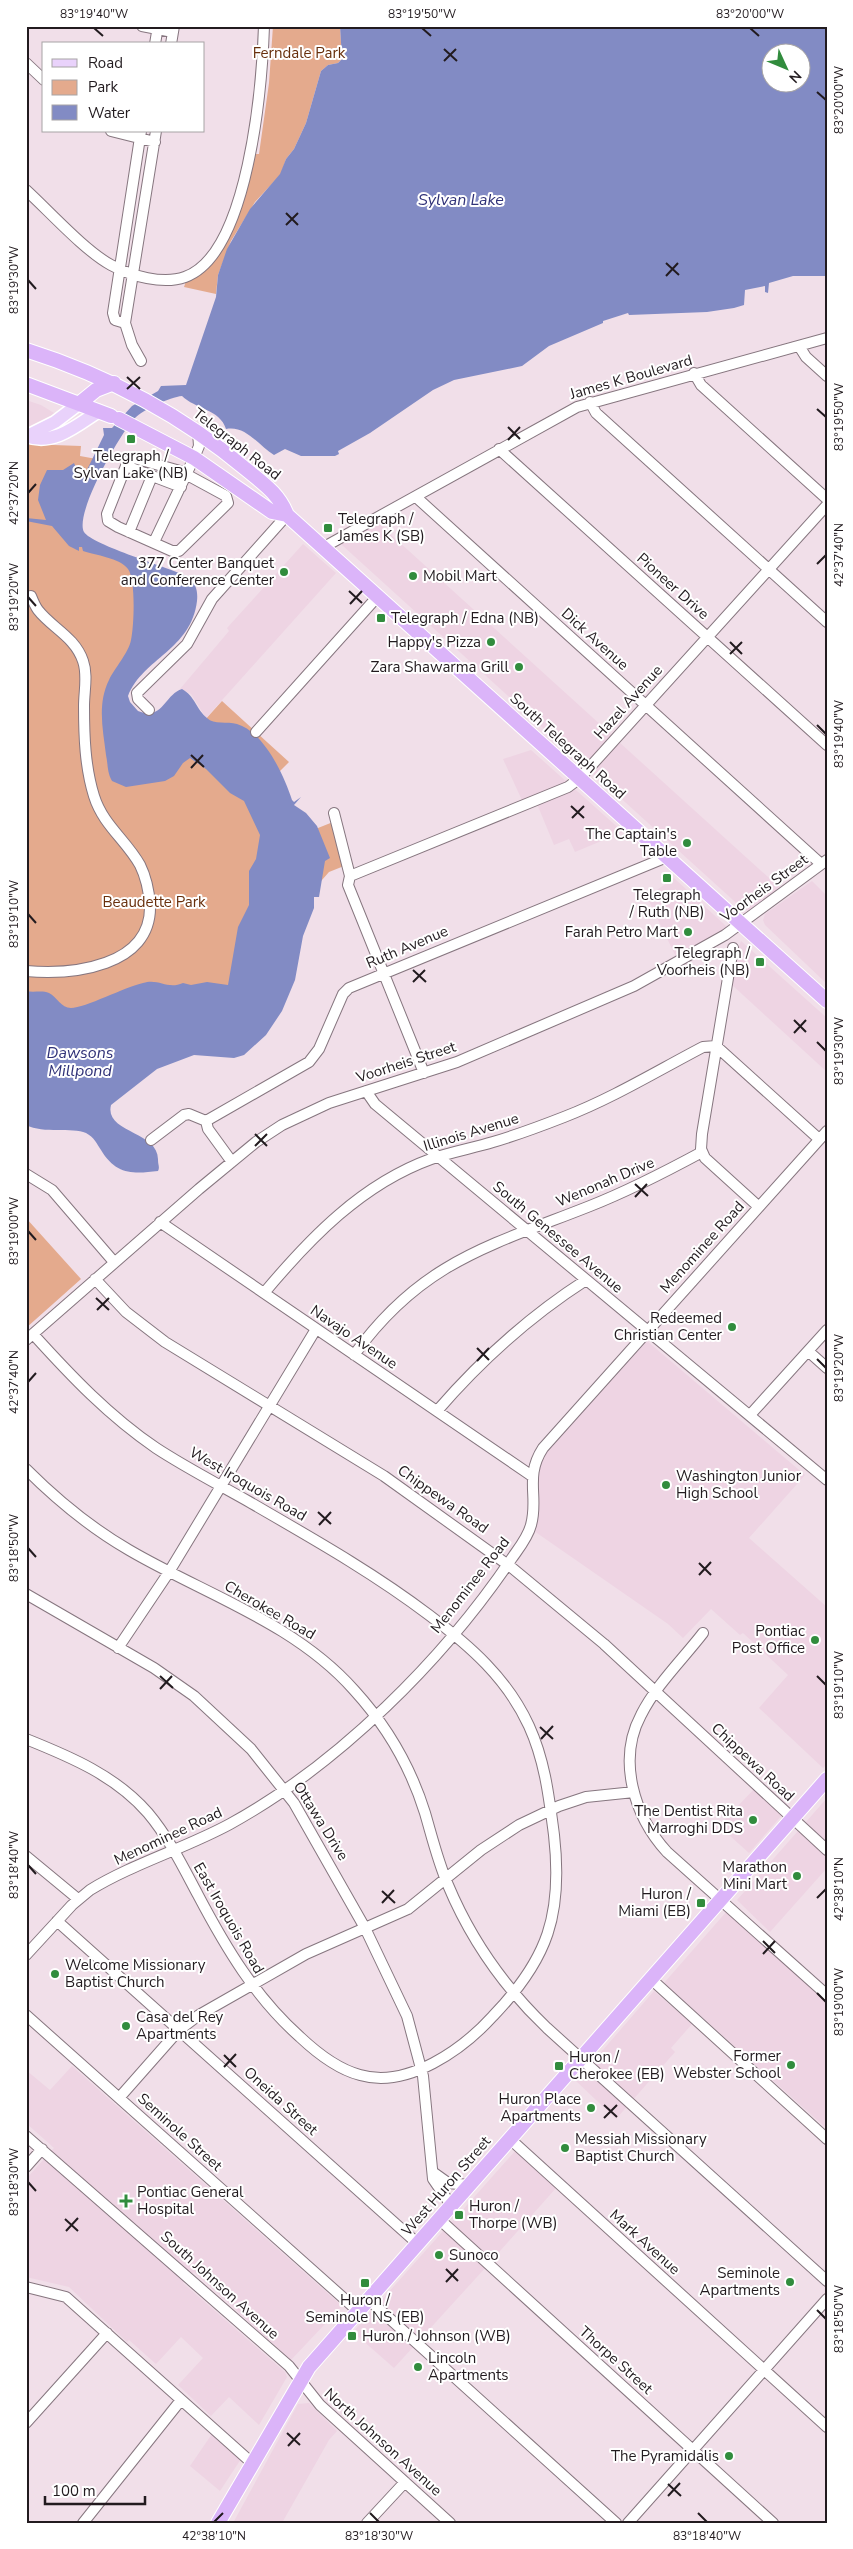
<svg xmlns="http://www.w3.org/2000/svg" width="853" height="2549" font-family="'Nunito Sans',sans-serif">
	<style>
		.built { fill: #eed4e3 }
		.green { fill: #e4aa8d }
		.water { fill: #828bc4; fill-rule: evenodd }
		.lines { fill: none; stroke-linecap: round; stroke-linejoin: round }
		.minor-casing { stroke: #86767f; stroke-width: 12 }
		.major-casing { stroke: #fff; stroke-width: 15 }
		.highway-casing { stroke: #fff; stroke-width: 16 }
		.minor { stroke: #fff; stroke-width: 10 }
		.major { stroke: #e9d2fb; stroke-width: 12 }
		.highway { stroke: #dbb4f9; stroke-width: 14 }
		.ticks { fill: none; stroke: #221b1f; stroke-width: 2 }
		.poi-dot { fill: #318c3d; stroke: #fff; stroke-width: 2 }
		.labels { text-anchor: middle; stroke-width: 4; stroke-linejoin: round; paint-order: stroke }
		.park-label { font-size: 15px; fill: #682f0c; stroke: #fff }
		.street-label { font-size: 15px; fill: #221b1f; stroke: #fff }
		.poi-label { font-size: 15px; fill: #221b1f; stroke: #fff; text-anchor: end }
		.water-label { font-size: 16px; font-style: italic; fill: #303278; stroke: #fff }
		.neatline { fill: none; stroke: #221b1f; stroke-width: 2 }
		.ticks-label { font-size: 12px; text-anchor: middle; fill: #221b1f }
	</style>
	<rect width="100%" height="100%" fill="#f1dfe9"/>
	<path class="built" d="M26 400 41 405 59 416 26 430Z
		M377 522 613 736 585 766 342 545V542Z
		M303 544 336 573 206 718 191 694 180 689 229 631 227 628Z
		M619 742 779 887 762 902 749 910H744L593 773 591 771Z
		M531 750 623 832 575 852 569 839 554 845 537 804 526 809 503 759Z
		M674 878 726 926 725 930 677 959 647 897Z
		M812 881 827 896V984L765 925 763 920 765 914Z
		M741 941 827 1018V1072L731 984 737 952Z
		M647 1341 805 1475 749 1538 827 1607V1764L823 1768 759 1708 788 1675 743 1633 740 1635 711 1609 683 1638 668 1624 534 1531 538 1518 535 1495 539 1466 546 1452Z
		M755 1788 783 1814 749 1853 719 1826Z
		M827 1798V1868L770 1932 737 1900Z
		M727 1911 827 2003 826 2128 664 1983Z
		M654 1991 692 2024 671 2048 675 2052 616 2119 576 2081Z
		M72 2066 342 2306 291 2360 194 2272 183 2283 285 2372 287 2377 259 2425 229 2397 211 2416 178 2385 203 2358 181 2337 156 2364 129 2340 127 2342 69 2287 26 2277V2179L54 2148 26 2123V2070L50 2090Z
		M516 2150 557 2187 492 2260 451 2223Z
		M444 2230 450 2233 487 2266 394 2368 353 2332Z
		M309 2403 337 2431 329 2440 282 2523H233L298 2404Z
		M212 2434 241 2459 220 2491 190 2466Z"/>
	<path class="green" d="M273 26H340L342 59 338 63 328 65 321 71 306 123 294 149 286 159 281 174 255 202 231 241 218 275 216 294 184 287 186 281 210 262 253 154H259L269 83Z
		M26 444 81 446 80 456 102 460 76 513 78 540 129 560 160 584 114 711 159 771 222 701 289 762 278 773 287 827 318 828 333 822 344 866 329 872 300 905 251 998 26 1041Z
		M26 1218 81 1279 26 1328Z"/>
	<path class="water" d="M340 26H827V276H793L769 283 768 293 765 292V286L745 290 744 305 734 308 707 312 629 315 628 313 603 321V323L549 346 522 366 454 380 433 390 370 433 338 451 339 454 335 456H301L285 449 274 455C259 446 246 425 226 429 220 409 195 409 182 396 170 397 143 410 135 418 120 433 74 514 84 532 92 545 171 568 188 577 196 583 198 591 197 601 191 650 143 658 128 696L130 702 138 711C163 721 164 695 182 689 195 696 196 709 207 718 214 725 227 721 237 724 264 732 284 775 292 800L294 802 301 797 294 805 306 813 317 826 330 858 325 861 319 897H314V908L303 936 295 980 282 1011 266 1035 244 1055 234 1058 194 1055 157 1069 111 1105C104 1133 159 1131 158 1160 158 1165 160 1167 158 1171 133 1174 116 1175 101 1150 97 1144 94 1137 86 1133 72 1127 44 1134 26 1125V991C34 993 42 990 49 993 57 997 61 1008 71 1008 85 1008 125 987 143 983 159 978 167 990 183 983L191 985 207 982 228 985 238 927 249 905V871L256 859 260 835 244 801 230 793 206 769 190 758 183 763 174 776 165 781 126 787 112 781C107 772 108 764 106 755 103 730 97 704 109 680 114 669 129 652 131 640 134 626 136 580 128 569 120 558 95 555 83 551L82 547H79V551L69 546 52 526 26 521V518L46 520 38 500 40 485 47 470H63L74 463 80 477 83 478 104 435 103 428H112L132 406 158 391 161 386 186 385 216 297 218 275 227 249 250 209 280 174 286 159 294 149 306 123 321 71 328 65 338 63 342 59ZM770 52H800V82H770Z"/>
	<g class="lines">
		<defs>
			<path id="minor" d="M142 26 173 32
				M155 44 158 26
				M171 44 174 26
				M26 63 44 80
				M111 131 155 142
				M26 190C49 211 85 251 111 265 131 276 163 285 185 277 249 254 262 85 264 26
				M125 323 115 320 113 313 141 131
				M799 346 806 357 827 376
				M141 361 132 345 125 323 156 131
				M694 373 701 385 827 499
				M590 402 596 413 827 622
				M499 449 827 745
				M134 458 180 471 226 496 228 503 179 551H172L118 527 108 521 107 514 126 466 130 459Z
				M126 466 181 487
				M416 497 821 864
				M129 532 152 476
				M154 542 194 458 199 446 198 432
				M324 547 577 407 827 338
				M149 710 138 699 137 693 187 644 212 599 287 515
				M256 732 378 596
				M334 813 350 876 348 885 424 1073
				M350 876 568 787 580 778 827 505
				M733 948 702 1134 701 1149 705 1158 759 1207
				M26 971C72 975 152 967 150 905 149 892 146 877 140 865 126 840 103 825 94 796 85 767 84 736 84 706 84 691 88 675 83 661 75 637 52 628 38 610 35 606 33 601 31 596
				M716 1046 819 1139
				M366 1091 375 1104 827 1480
				M206 1121 309 1062 319 1049 343 994 349 988 667 857
				M206 1121 208 1129 232 1162
				M151 1140 184 1115 189 1114 206 1121
				M26 1174 52 1190 114 1262
				M160 1222 532 1476
				M95 1279 126 1312 165 1342 384 1476 511 1567 604 1644 827 1850
				M264 1293C310 1238 362 1184 431 1159 451 1152 473 1148 493 1142 517 1135 541 1126 564 1117 613 1098 657 1071 703 1047L716 1046
				M26 1340 199 1189 256 1142 282 1125 329 1103 457 1062 634 986 725 935 827 860
				M808 1351 827 1368
				M354 1355C421 1262 489 1246 590 1206 628 1191 665 1172 702 1152
				M437 1411C481 1360 530 1316 586 1280
				M750 1415 827 1330
				M26 1469C57 1500 91 1528 129 1550 204 1594 295 1623 354 1690 386 1725 411 1768 425 1813 432 1837 438 1862 448 1885 471 1940 504 1987 547 2028L827 2281
				M26 1594 154 1668 194 1696 251 1749 294 1803 365 1928 407 2016 423 2076 433 2179 451 2205
				M703 1633C683 1659 656 1685 641 1715 617 1760 634 1816 667 1852L827 1995
				M118 1648 169 1572 316 1329
				M26 1739C71 1757 116 1776 148 1813 169 1838 183 1867 198 1895 226 1948 255 1997 300 2037 317 2053 337 2069 360 2075 408 2089 463 2049 493 2016 548 1959 563 1914 554 1835 549 1797 545 1761 529 1726 507 1678 470 1646 429 1615 371 1571 308 1536 246 1500 216 1483 185 1467 156 1448 109 1416 71 1376 33 1334
				M26 1856 78 1899
				M57 1921 417 2243
				M26 1955 72 1905 90 1890C132 1864 186 1848 230 1824 339 1764 443 1660 512 1558 519 1548 528 1537 531 1525 539 1497 524 1477 543 1448L827 1131
				M650 1978 827 2139
				M26 2015 358 2311
				M119 2098 179 2030 199 2015 306 1954 408 1909 481 1850 519 1825 559 1806 586 1797 634 1792
				M26 2136 289 2366 320 2405 450 2523
				M510 2139 827 2427
				M26 2167 42 2149
				M434 2173 448 2183 469 2185
				M439 2219 773 2523
				M26 2287 66 2297 252 2463
				M368 2299 616 2523
				M26 2423 107 2333
				M83 2523 181 2400
				M367 2523 405 2482
				M628 2523 827 2299"/>
			<path id="major" d="M26 436C54 446 76 426 99 411
				M27 436 55 422 80 403"/>
			<path id="highway" d="M26 350C108 376 182 415 247 470 264 484 279 494 287 515L827 1001
				M26 384 111 416
				M80 403 96 390 114 383
				M119 419 194 458 272 512 287 515
				M218 2523 309 2367 827 1779"/>
		</defs>
		<use href="#minor" class="minor-casing"/>
		<use href="#major" class="major-casing"/>
		<use href="#highway" class="highway-casing"/>
		<use href="#minor" class="minor"/>
		<use href="#major" class="major"/>
		<use href="#highway" class="highway"/>
	</g>
	<path class="ticks" d="M94 28 103 36M422 28 431 36M750 28 759 36M444 49 457 61M444 61 456 49M817 92 826 100M286 213 298 225M286 225 298 213M666 263 679 275M666 276 678 263M28 280 36 289M127 377 140 389M127 389 140 377M817 409 826 417M508 427 520 439M508 440 520 427M28 493 36 484M817 564 826 555M349 591 362 603M28 597 36 606M350 604 362 591M730 642 742 654M730 654 742 642M817 725 826 734M191 755 204 767M191 768 203 755M571 806 584 818M572 818 584 806M28 914 36 923M413 970 426 982M413 982 425 970M794 1020 806 1032M794 1033 806 1020M817 1042 826 1051M255 1134 267 1146M255 1146 267 1134M635 1184 648 1196M635 1197 647 1184M28 1231 36 1240M96 1298 109 1310M97 1310 109 1298M477 1348 489 1360M817 1359 826 1368M477 1361 489 1348M28 1382 36 1373M318 1512 331 1524M319 1525 331 1512M28 1548 36 1557M699 1563 711 1575M699 1575 711 1562M160 1676 173 1688M817 1676 826 1685M160 1689 172 1676M540 1727 553 1739M541 1739 553 1726M28 1865 36 1874M382 1891 395 1903M817 1898 826 1889M382 1903 394 1890M763 1941 775 1953M763 1954 775 1941M817 1993 826 2002M224 2055 236 2067M224 2067 236 2054M604 2105 617 2117M604 2118 617 2105M28 2182 36 2191M65 2219 78 2231M66 2231 78 2218M446 2269 458 2281M446 2282 458 2269M817 2310 826 2319M287 2433 300 2445M288 2446 300 2433M668 2484 681 2496M668 2496 680 2483M370 2513 379 2522M698 2513 707 2522M214 2522 223 2513"/>
	<g class="poi-dot">
		<rect x="126" y="434" width="10" height="10" rx="2.5"/>
		<rect x="323" y="523" width="10" height="10" rx="2.5"/>
		<circle cx="284" cy="572" r="5"/>
		<circle cx="413" cy="576" r="5"/>
		<rect x="376" y="613" width="10" height="10" rx="2.5"/>
		<circle cx="491" cy="642" r="5"/>
		<circle cx="519" cy="667" r="5"/>
		<circle cx="687" cy="843" r="5"/>
		<rect x="662" y="873" width="10" height="10" rx="2.5"/>
		<circle cx="688" cy="932" r="5"/>
		<rect x="755" y="957" width="10" height="10" rx="2.5"/>
		<circle cx="732" cy="1327" r="5"/>
		<circle cx="666" cy="1485" r="5"/>
		<circle cx="815" cy="1640" r="5"/>
		<circle cx="753" cy="1820" r="5"/>
		<circle cx="797" cy="1876" r="5"/>
		<rect x="696" y="1898" width="10" height="10" rx="2.5"/>
		<circle cx="55" cy="1974" r="5"/>
		<circle cx="126" cy="2026" r="5"/>
		<circle cx="791" cy="2065" r="5"/>
		<rect x="554" y="2061" width="10" height="10" rx="2.5"/>
		<circle cx="591" cy="2108" r="5"/>
		<circle cx="565" cy="2148" r="5"/>
		<path d="M123.5 2193.5h5v5h5v5h-5v5h-5v-5h-5v-5h5z"/>
		<rect x="454" y="2210" width="10" height="10" rx="2.5"/>
		<circle cx="439" cy="2255" r="5"/>
		<circle cx="790" cy="2282" r="5"/>
		<rect x="360" y="2278" width="10" height="10" rx="2.5"/>
		<rect x="347" y="2331" width="10" height="10" rx="2.5"/>
		<circle cx="418" cy="2367" r="5"/>
		<circle cx="729" cy="2456" r="5"/>
	</g>
	<g class="labels">
		<g class="park-label">
			<text x="299" y="58">Ferndale Park</text>
			<text x="154" y="907">Beaudette Park</text>
		</g>
		<g class="street-label">
			<text transform="translate(631 377) rotate(-16)" y="5">James K Boulevard</text>
			<text transform="translate(237 444) rotate(38)" y="5">Telegraph Road</text>
			<text transform="translate(673 586) rotate(42)" y="5">Pioneer Drive</text>
			<text transform="translate(595 639) rotate(42)" y="5">Dick Avenue</text>
			<text transform="translate(628 702) rotate(-48)" y="5">Hazel Avenue</text>
			<text transform="translate(568 746) rotate(42)" y="5">South Telegraph Road</text>
			<text transform="translate(764 888) rotate(-36)" y="5">Voorheis Street</text>
			<text transform="translate(407 947) rotate(-23)" y="5">Ruth Avenue</text>
			<text transform="translate(406 1062) rotate(-18)" y="5">Voorheis Street</text>
			<text transform="translate(471 1132) rotate(-17)" y="5">Illinois Avenue</text>
			<text transform="translate(605 1182) rotate(-23)" y="5">Wenonah Drive</text>
			<text transform="translate(558 1237) rotate(40)" y="5">South Genessee Avenue</text>
			<text transform="translate(702 1247) rotate(-48)" y="5">Menominee Road</text>
			<text transform="translate(354 1337) rotate(34)" y="5">Navajo Avenue</text>
			<text transform="translate(248 1484) rotate(30)" y="5">West Iroquois Road</text>
			<text transform="translate(443 1499) rotate(35)" y="5">Chippewa Road</text>
			<text transform="translate(470 1585) rotate(-52)" y="5">Menominee Road</text>
			<text transform="translate(270 1610) rotate(30)" y="5">Cherokee Road</text>
			<text transform="translate(753 1762) rotate(43)" y="5">Chippewa Road</text>
			<text transform="translate(321 1821) rotate(58)" y="5">Ottawa Drive</text>
			<text transform="translate(168 1836) rotate(-25)" y="5">Menominee Road</text>
			<text transform="translate(229 1918) rotate(60)" y="5">East Iroquois Road</text>
			<text transform="translate(281 2101) rotate(42)" y="5">Oneida Street</text>
			<text transform="translate(180 2132) rotate(42)" y="5">Seminole Street</text>
			<text transform="translate(446 2186) rotate(-49)" y="5">West Huron Street</text>
			<text transform="translate(645 2242) rotate(42)" y="5">Mark Avenue</text>
			<text transform="translate(220 2285) rotate(42)" y="5">South Johnson Avenue</text>
			<text transform="translate(616 2360) rotate(42)" y="5">Thorpe Street</text>
			<text transform="translate(383 2442) rotate(42)" y="5">North Johnson Avenue</text>
		</g>
		<g class="poi-label">
			<text x="131" y="461" text-anchor="middle">Telegraph /<tspan x="131" dy="17">Sylvan Lake (NB)</tspan></text>
			<text x="338" y="524" text-anchor="start">Telegraph /<tspan x="338" dy="17">James K (SB)</tspan></text>
			<text x="274" y="568">377 Center Banquet<tspan x="274" dy="17">and Conference Center</tspan></text>
			<text x="423" y="581" text-anchor="start">Mobil Mart</text>
			<text x="391" y="623" text-anchor="start">Telegraph / Edna (NB)</text>
			<text x="481" y="647">Happy's Pizza</text>
			<text x="509" y="672">Zara Shawarma Grill</text>
			<text x="677" y="839">The Captain's<tspan x="677" dy="17">Table</tspan></text>
			<text x="667" y="900" text-anchor="middle">Telegraph<tspan x="667" dy="17">/ Ruth (NB)</tspan></text>
			<text x="678" y="937">Farah Petro Mart</text>
			<text x="750" y="958">Telegraph /<tspan x="750" dy="17">Voorheis (NB)</tspan></text>
			<text x="722" y="1323">Redeemed<tspan x="722" dy="17">Christian Center</tspan></text>
			<text x="676" y="1481" text-anchor="start">Washington Junior<tspan x="676" dy="17">High School</tspan></text>
			<text x="805" y="1636">Pontiac<tspan x="805" dy="17">Post Office</tspan></text>
			<text x="743" y="1816">The Dentist Rita<tspan x="743" dy="17">Marroghi DDS</tspan></text>
			<text x="787" y="1872">Marathon<tspan x="787" dy="17">Mini Mart</tspan></text>
			<text x="691" y="1899">Huron /<tspan x="691" dy="17">Miami (EB)</tspan></text>
			<text x="65" y="1970" text-anchor="start">Welcome Missionary<tspan x="65" dy="17">Baptist Church</tspan></text>
			<text x="136" y="2022" text-anchor="start">Casa del Rey<tspan x="136" dy="17">Apartments</tspan></text>
			<text x="781" y="2061">Former<tspan x="781" dy="17">Webster School</tspan></text>
			<text x="569" y="2062" text-anchor="start">Huron /<tspan x="569" dy="17">Cherokee (EB)</tspan></text>
			<text x="581" y="2104">Huron Place<tspan x="581" dy="17">Apartments</tspan></text>
			<text x="575" y="2144" text-anchor="start">Messiah Missionary<tspan x="575" dy="17">Baptist Church</tspan></text>
			<text x="137" y="2197" text-anchor="start">Pontiac General<tspan x="137" dy="17">Hospital</tspan></text>
			<text x="469" y="2211" text-anchor="start">Huron /<tspan x="469" dy="17">Thorpe (WB)</tspan></text>
			<text x="449" y="2260" text-anchor="start">Sunoco</text>
			<text x="780" y="2278">Seminole<tspan x="780" dy="17">Apartments</tspan></text>
			<text x="365" y="2305" text-anchor="middle">Huron /<tspan x="365" dy="17">Seminole NS (EB)</tspan></text>
			<text x="362" y="2341" text-anchor="start">Huron / Johnson (WB)</text>
			<text x="428" y="2363" text-anchor="start">Lincoln<tspan x="428" dy="17">Apartments</tspan></text>
			<text x="719" y="2461">The Pyramidalis</text>
		</g>
		<g class="water-label">
			<text x="461" y="205">Sylvan Lake</text>
			<text x="80" y="1058">Dawsons<tspan x="80" dy="18">Millpond</tspan></text>
		</g>
	</g>
	<rect width="853" height="2549" fill="none" stroke="#ffffff" stroke-width="55"/>
	<rect x="42" y="42" width="162" height="90" fill="#ffffff" stroke="#a7a4a5"/>
	<rect x="52" y="59" width="25" height="8" fill="#e9d2fb" stroke="#a7a4a5"/>
	<text x="88" y="68" font-size="15" fill="#221b1f">Road</text>
	<rect x="52" y="80" width="25" height="15" fill="#e4aa8d" stroke="#a7a4a5"/>
	<text x="88" y="92" font-size="15" fill="#221b1f">Park</text>
	<rect x="52" y="105" width="25" height="15" fill="#828bc4" stroke="#a7a4a5"/>
	<text x="88" y="118" font-size="15" fill="#221b1f">Water</text>
	<g transform="translate(786 68) rotate(134)"><circle r="24" fill="#ffffff" stroke="#a7a4a5"/>
	<path d="M0-4L9 19L0 12L-9 19Z" fill="#318c3d"/>
	<text y="-8" font-size="14" font-weight="bold" text-anchor="middle" fill="#221b1f">N</text>
	</g>
	<path d="M45 2496v8h100v-8" fill="none" stroke="#221b1f" stroke-width="2.5"/>
	<text x="52" y="2496" font-size="15" fill="#221b1f" stroke="#ffffff" stroke-width="4" paint-order="stroke">100 m</text>
	<rect x="28" y="28" width="798" height="2494" class="neatline"/>
	<g class="ticks-label">
		<text x="94" y="18">83°19'40"W</text>
		<text x="422" y="18">83°19'50"W</text>
		<text x="750" y="18">83°20'00"W</text>
		<text transform="translate(839 100) rotate(-90)" y="4">83°20'00"W</text>
		<text transform="translate(14 280) rotate(-90)" y="4">83°19'30"W</text>
		<text transform="translate(839 417) rotate(-90)" y="4">83°19'50"W</text>
		<text transform="translate(14 493) rotate(-90)" y="4">42°37'20"N</text>
		<text transform="translate(839 555) rotate(-90)" y="4">42°37'40"N</text>
		<text transform="translate(14 597) rotate(-90)" y="4">83°19'20"W</text>
		<text transform="translate(839 734) rotate(-90)" y="4">83°19'40"W</text>
		<text transform="translate(14 914) rotate(-90)" y="4">83°19'10"W</text>
		<text transform="translate(839 1051) rotate(-90)" y="4">83°19'30"W</text>
		<text transform="translate(14 1231) rotate(-90)" y="4">83°19'00"W</text>
		<text transform="translate(839 1368) rotate(-90)" y="4">83°19'20"W</text>
		<text transform="translate(14 1382) rotate(-90)" y="4">42°37'40"N</text>
		<text transform="translate(14 1548) rotate(-90)" y="4">83°18'50"W</text>
		<text transform="translate(839 1685) rotate(-90)" y="4">83°19'10"W</text>
		<text transform="translate(14 1865) rotate(-90)" y="4">83°18'40"W</text>
		<text transform="translate(839 1889) rotate(-90)" y="4">42°38'10"N</text>
		<text transform="translate(839 2002) rotate(-90)" y="4">83°19'00"W</text>
		<text transform="translate(14 2182) rotate(-90)" y="4">83°18'30"W</text>
		<text transform="translate(839 2319) rotate(-90)" y="4">83°18'50"W</text>
		<text x="214" y="2540">42°38'10"N</text>
		<text x="379" y="2540">83°18'30"W</text>
		<text x="707" y="2540">83°18'40"W</text>
	</g>
</svg>
